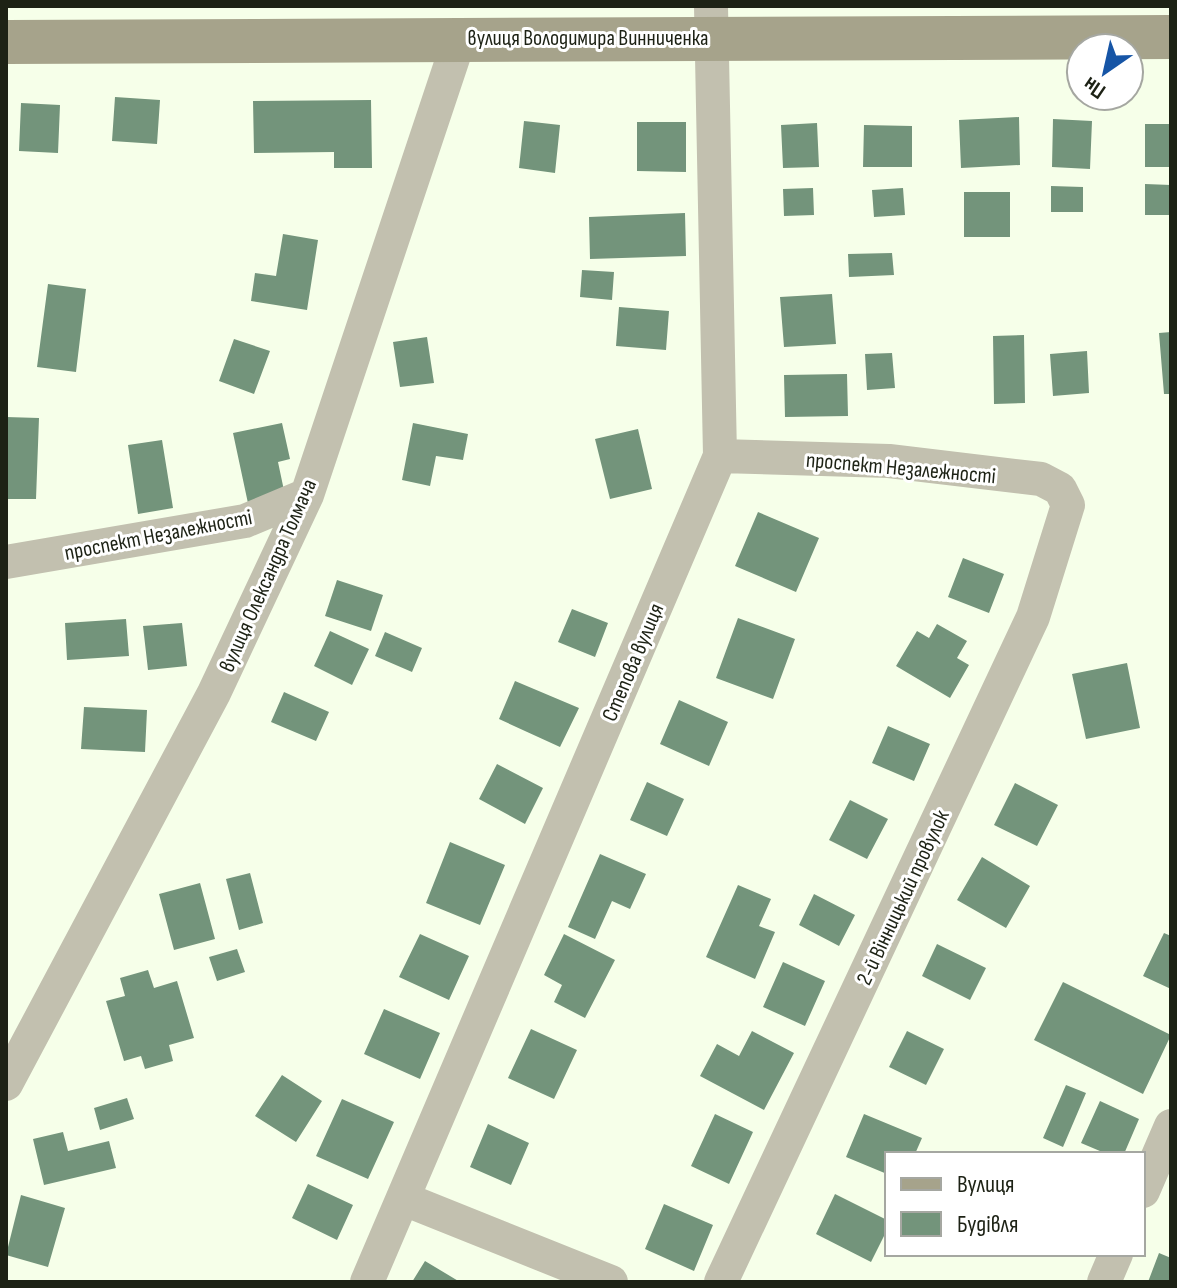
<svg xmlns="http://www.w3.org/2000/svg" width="1177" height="1288" font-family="'Sofia Sans Condensed',sans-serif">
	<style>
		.building { fill: #73947b }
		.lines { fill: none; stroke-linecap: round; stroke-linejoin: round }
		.street { stroke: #c2c0af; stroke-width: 34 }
		.secondary { stroke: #a6a38b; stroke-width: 44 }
		.labels { text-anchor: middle; stroke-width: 6; stroke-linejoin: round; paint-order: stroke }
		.street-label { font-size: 22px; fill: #1d2215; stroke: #fff }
	</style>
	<rect width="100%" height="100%" fill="#f6ffe9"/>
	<path class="building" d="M115 97 160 100 157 144 112 141Z
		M371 100 372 168H334V152L254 153 253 101Z
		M21 103 60 105 58 153 19 151Z
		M1019 117 1020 165 961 168 959 120Z
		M1053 119 1092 121 1090 169 1052 167Z
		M524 121 560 125 555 173 519 168Z
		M637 122H686V172L637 171Z
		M817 123 819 167 783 168 781 125Z
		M1145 124H1171V167H1145Z
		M864 125 912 126V167H863Z
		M1145 184 1171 185V215H1145Z
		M1051 186 1083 187V212H1051Z
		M813 188 814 215 784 216 783 189Z
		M903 188 905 215 874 217 872 190Z
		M964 192H1010V237H964Z
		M685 213 686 256 590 259 589 217Z
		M283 234 318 240 307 310 251 301 255 273 276 276Z
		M892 253 894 275 849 277 848 254Z
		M582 270 614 272 612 300 580 297Z
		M48 284 86 289 76 372 37 367Z
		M832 294 836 344 784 347 780 297Z
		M619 307 669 311 666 350 616 346Z
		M1171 332V394H1164L1159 333Z
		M1024 335 1025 403 994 404 993 336Z
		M427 337 434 383 400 387 393 342Z
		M234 339 270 351 254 394 219 381Z
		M1087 351 1089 393 1053 396 1050 354Z
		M892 353 895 388 867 390 865 354Z
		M847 374 848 416 785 417 784 375Z
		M6 417 39 418 36 499H6Z
		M282 423 290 459 278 462 286 500 249 508 233 433Z
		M413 423 468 434 463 460 436 456 430 486 402 480Z
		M638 429 652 489 610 499 595 439Z
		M162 440 173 508 138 514 128 445Z
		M758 512 819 538 796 592 735 566Z
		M963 558 1004 574 989 613 948 597Z
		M337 580 383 595 371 631 325 616Z
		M572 609 608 623 595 657 558 642Z
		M738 618 795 639 773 699 716 678Z
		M126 619 129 656 67 660 65 623Z
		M182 623 187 666 148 670 143 626Z
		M937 624 967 641 957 658 969 665 950 698 896 666 917 631 929 638Z
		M330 631 369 649 352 685 314 666Z
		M385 632 422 648 412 672 375 656Z
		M1127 663 1140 728 1086 739 1072 674Z
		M515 681 579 708 560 747 499 719Z
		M284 692 329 712 316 741 271 722Z
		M679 700 728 722 709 766 660 744Z
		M84 707 147 710 145 752 81 749Z
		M888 726 930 744 914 781 872 763Z
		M497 764 543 788 525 824 479 799Z
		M647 782 684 799 667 836 630 820Z
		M1015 783 1058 805 1037 846 994 825Z
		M850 800 888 819 867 859 829 840Z
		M450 842 505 865 480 925 426 903Z
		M600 854 646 874 630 909 612 901 595 939 568 927Z
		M982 857 1030 886 1006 928 957 900Z
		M250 873 263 923 239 930 226 879Z
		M200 883 215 939 174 950 159 894Z
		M738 885 771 899 759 926 775 932 755 979 706 957Z
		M814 894 855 915 839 946 799 925Z
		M1164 933 1171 936V989L1143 976Z
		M420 934 469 956 449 1000 399 977Z
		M564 934 615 960 585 1018 554 1002 562 985 544 975Z
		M937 944 986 968 970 1000 922 976Z
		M237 949 245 972 217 981 209 957Z
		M783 962 825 981 805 1026 763 1007Z
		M148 970 154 988 177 981 194 1038 169 1045 173 1061 145 1069 141 1056 124 1061 106 1001 125 996 120 978Z
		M1063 982 1171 1035 1143 1094 1034 1040Z
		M384 1009 440 1033 420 1079 364 1054Z
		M531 1029 577 1050 554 1099 508 1078Z
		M752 1031 794 1053 764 1110 700 1076 717 1044 739 1056Z
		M907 1031 944 1049 926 1085 889 1067Z
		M282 1075 322 1101 296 1142 255 1116Z
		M1066 1085 1086 1093 1063 1147 1043 1138Z
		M127 1098 134 1119 100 1130 94 1108Z
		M342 1099 394 1122 368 1179 316 1156Z
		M1100 1101 1139 1119 1124 1154H1107L1081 1143Z
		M715 1114 753 1132 729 1184 691 1166Z
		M864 1114 922 1138 915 1154H887V1174L846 1157Z
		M488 1124 529 1143 511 1185 470 1167Z
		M63 1132 68 1151 109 1141 116 1168 44 1185 33 1139Z
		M308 1184 353 1205 337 1240 292 1218Z
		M835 1194 887 1220V1230L871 1262 816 1234Z
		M21 1195 65 1208 48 1267 6 1255Z
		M664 1204 713 1225 694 1271 645 1249Z
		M1159 1253 1171 1258V1282H1148Z
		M425 1261 460 1282H412Z"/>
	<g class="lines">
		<path class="street" d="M720 456 889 461 1041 479 1060 489 1068 505 1033 617 721 1282
			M6 562 245 521 307 495
			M6 1084 214 693 307 495 460 37
			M1143 1191 1171 1126
			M404 1199 611 1282
			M367 1282 720 456 711 6
			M1104 1282 1116 1254"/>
		<path class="secondary" d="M6 42 1171 37"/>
	</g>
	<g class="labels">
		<g class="street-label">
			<text x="588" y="45">вулиця Володимира Винниченка</text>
			<text transform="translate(901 467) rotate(5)" y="8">проспект Незалежності</text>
			<text transform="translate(158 534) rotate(-11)" y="8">проспект Незалежності</text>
			<text transform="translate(267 575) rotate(-66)" y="8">вулиця Олександра Толмача</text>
			<text transform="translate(632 662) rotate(-67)" y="8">Степова вулиця</text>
			<text transform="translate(902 897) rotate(-65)" y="8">2-й Вінницький провулок</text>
		</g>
	</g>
	<rect width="1177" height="1288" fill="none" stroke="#1d2215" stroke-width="16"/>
	<rect x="885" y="1152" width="260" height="104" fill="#ffffff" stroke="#a5a7a1" stroke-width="2"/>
	<rect x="901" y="1178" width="40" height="12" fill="#a6a38b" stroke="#a5a7a1" stroke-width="2"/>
	<text x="957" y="1192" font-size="24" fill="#1d2215">Вулиця</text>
	<rect x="901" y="1212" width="40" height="24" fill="#73947b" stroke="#a5a7a1" stroke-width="2"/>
	<text x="957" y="1232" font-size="24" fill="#1d2215">Будівля</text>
	<g transform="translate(1105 72) rotate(214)"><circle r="38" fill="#ffffff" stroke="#a5a7a1" stroke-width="2"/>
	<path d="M0-6L14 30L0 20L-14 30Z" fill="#1655a6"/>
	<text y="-12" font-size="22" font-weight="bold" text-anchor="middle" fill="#1d2215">Пн</text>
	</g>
</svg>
